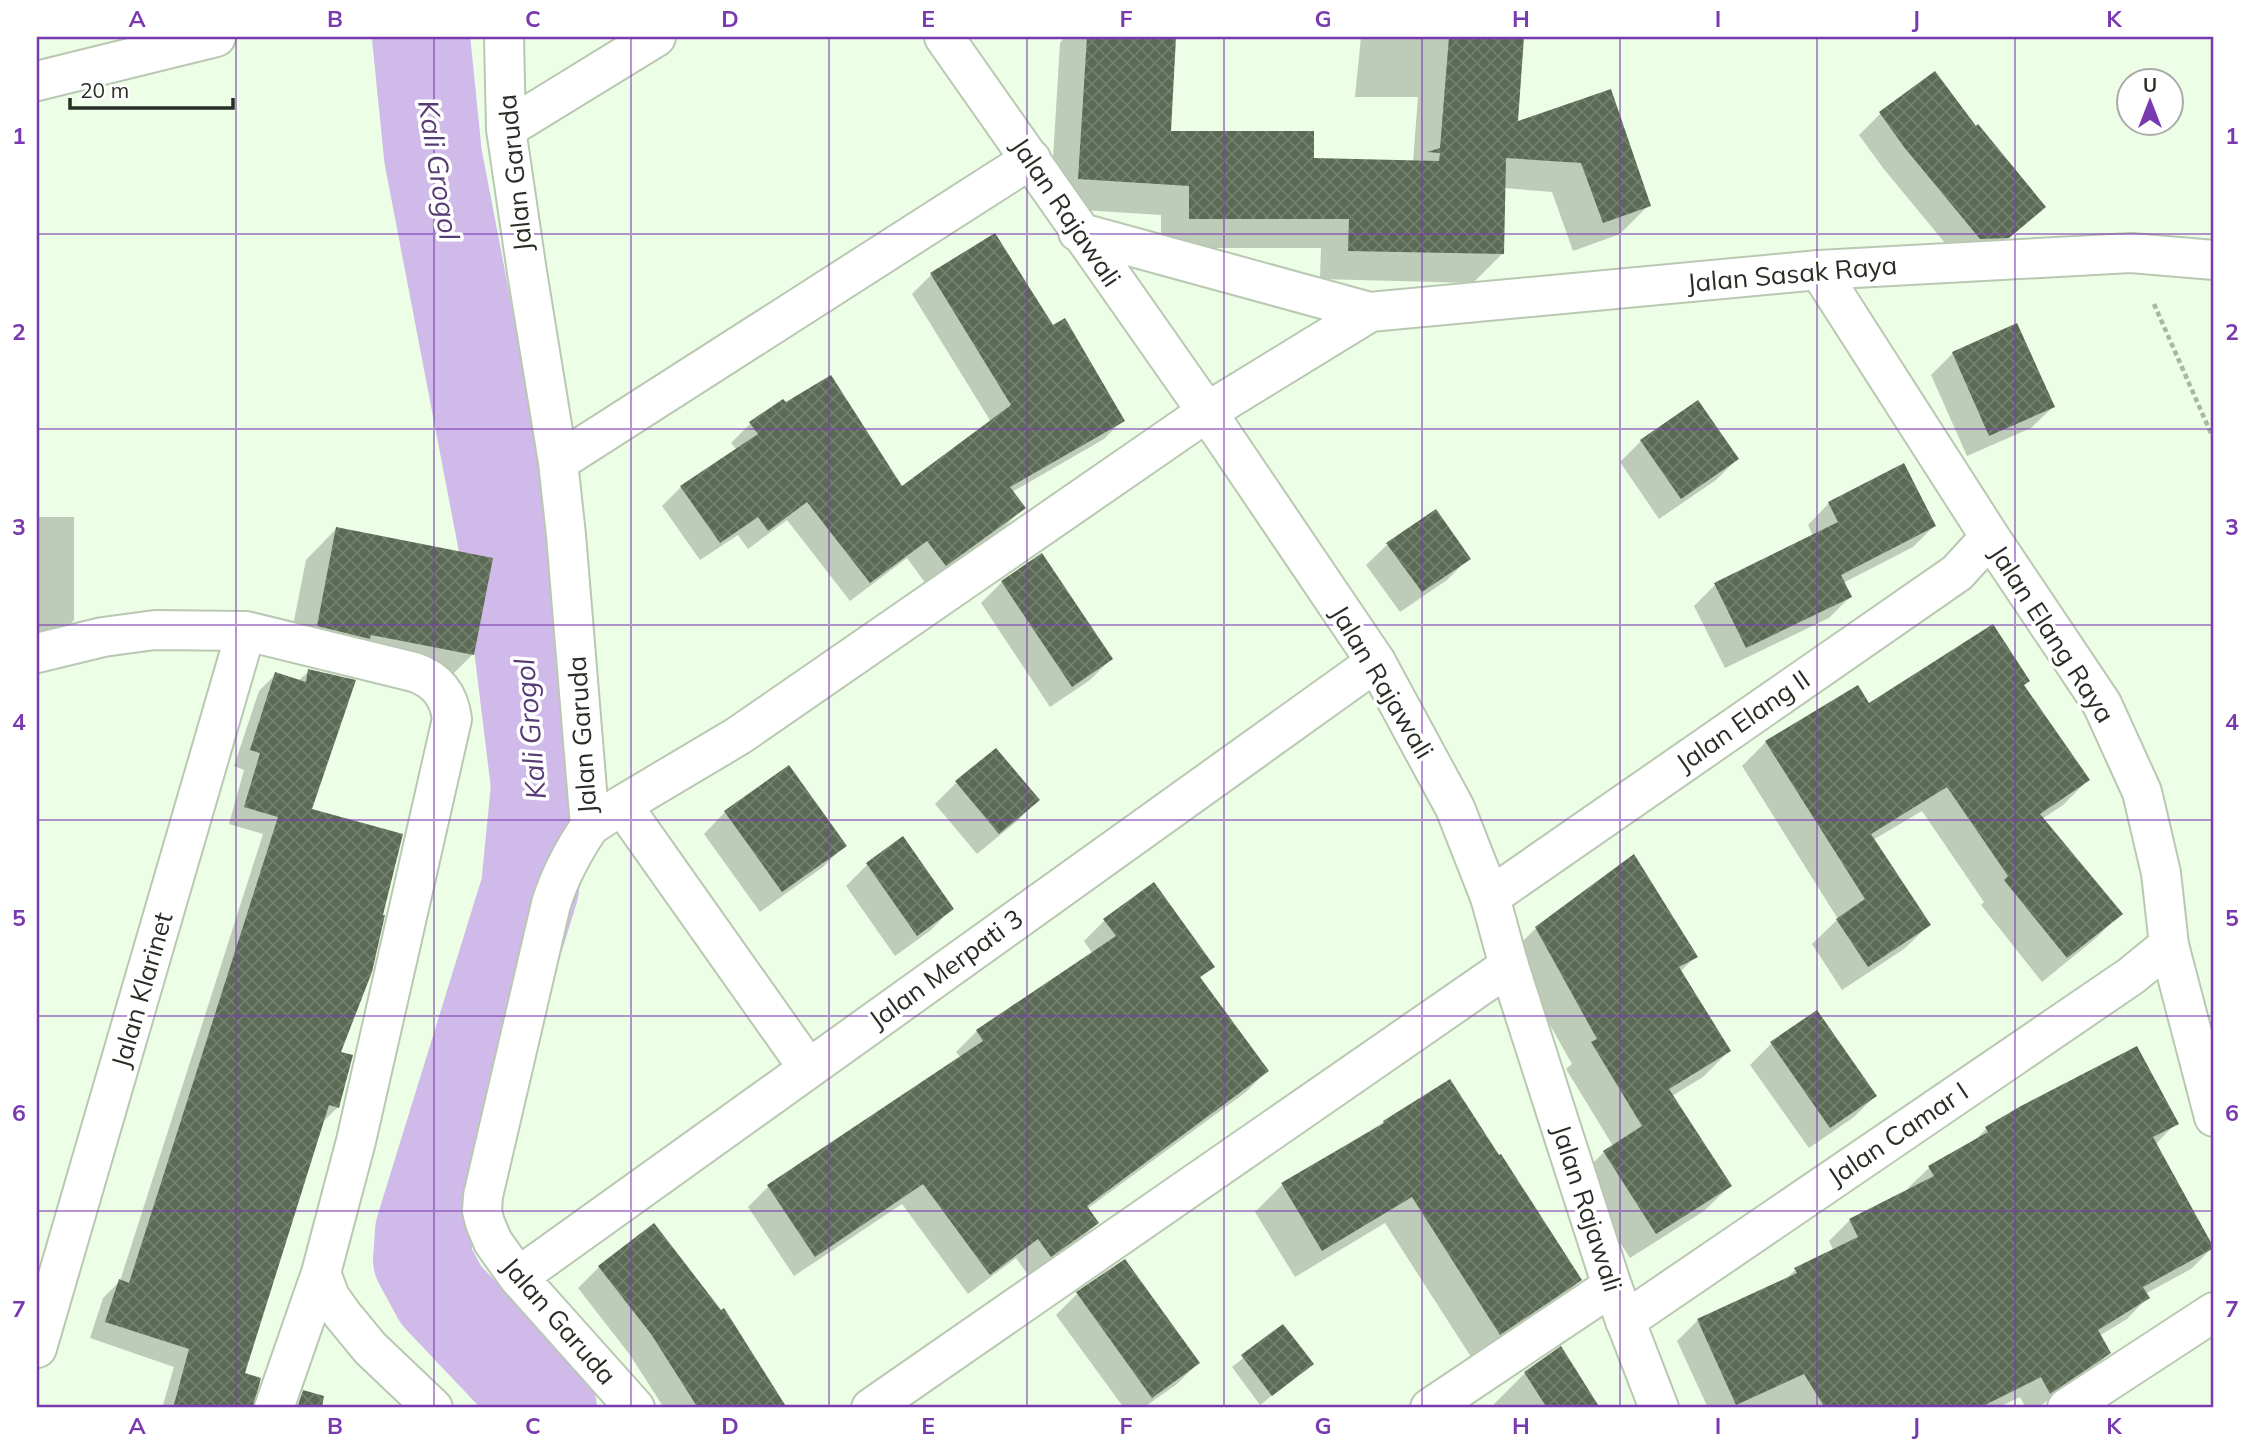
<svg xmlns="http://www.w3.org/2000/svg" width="2251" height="1445" font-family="Mulish,sans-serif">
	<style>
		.shadow { fill: #0003 }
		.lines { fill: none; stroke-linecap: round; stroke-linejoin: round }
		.river { stroke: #cfbae9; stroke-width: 98 }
		.building { fill: url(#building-cross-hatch) }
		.street-casing { stroke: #b9c8b2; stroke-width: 42 }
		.secondary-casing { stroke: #b9c8b2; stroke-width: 42 }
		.path { stroke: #a9b6a3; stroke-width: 4.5; stroke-dasharray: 5 3.5; stroke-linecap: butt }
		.street { stroke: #fff; stroke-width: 38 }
		.secondary { stroke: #fff; stroke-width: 38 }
		.grid { fill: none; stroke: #7a3aaf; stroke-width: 2; stroke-opacity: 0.55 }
		.labels { text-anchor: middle; stroke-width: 7; stroke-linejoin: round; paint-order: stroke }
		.street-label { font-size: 26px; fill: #282e25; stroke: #fff }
		.water-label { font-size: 28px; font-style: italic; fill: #583b75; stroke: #fff }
		.neatline { fill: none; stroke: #7a3aaf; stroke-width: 2.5 }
		.grid-label { font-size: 23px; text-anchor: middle; font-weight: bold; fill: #7a3aaf }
	</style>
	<defs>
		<pattern id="building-cross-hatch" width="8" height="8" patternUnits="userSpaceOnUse" patternTransform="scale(1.75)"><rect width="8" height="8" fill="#5c6a55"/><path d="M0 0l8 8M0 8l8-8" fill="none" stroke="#74806f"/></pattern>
	</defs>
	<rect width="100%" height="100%" fill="#edfee6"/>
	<path class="shadow" d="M1065 37H1175L1169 132 1312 159 1413 162 1418 97H1355L1361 37H1522L1516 124 1610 91 1649 205 1620 234 1573 251 1552 192 1504 188 1502 254 1473 283 1320 279 1321 248H1161V215L1050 208 1060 43Z
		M1880 114 1975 128 2043 207 1986 258 1959 260 1883 168 1859 135Z
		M994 235 1053 328 1123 420 1104 439 1012 492 1023 508 1004 527 926 584 907 558 850 601 787 520 748 549 738 535 700 560 662 506 681 487 737 450 731 443 750 424 783 401 901 489 991 422 912 294 931 275Z
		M2016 325 2053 407 2031 428 1967 456 1931 375 1953 353Z
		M1641 441 1737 459 1716 480 1659 519 1620 462Z
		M1829 503 1934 526 1913 547 1843 583 1850 597 1829 618 1725 668 1694 606 1715 585 1813 536 1808 525Z
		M37 517H74V620L52 642 37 646Z
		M336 529 473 654 442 685 287 656 306 560Z
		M1388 544 1468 559 1447 580 1400 612 1366 565Z
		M1002 582 1111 659 1090 680 1050 707 981 603Z
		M309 671 310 810 339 1053 338 1107 322 1123 243 1374 246 1375 237 1408H162L174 1367 90 1338 103 1298 120 1281 263 834 229 824 244 770 234 766 259 691 276 674 298 681Z
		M2023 686 2088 780 2063 805 2042 819 2120 914 2096 938 2042 982 1981 905 1984 902 1922 811 1873 840 1929 925 1904 949 1842 990 1812 944 1838 919 1742 766 1766 742 1869 706Z
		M788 767 844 846 823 867 760 912 704 834 725 812Z
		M956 783 1038 800 1017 821 977 854 935 804Z
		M902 839 952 908 931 930 895 956 846 886 867 865Z
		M1105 920 1212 966 1199 979 1267 1071 1246 1092 1087 1209 1097 1223 1076 1244 1029 1276 1016 1258 968 1294 902 1204 794 1276 748 1207 768 1187 961 1058 956 1052 977 1031 1093 954 1084 941Z
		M1536 928 1696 956 1680 972 1729 1051 1703 1077 1672 1096 1730 1186 1704 1211 1630 1258 1578 1178 1604 1152 1613 1146 1566 1069 1572 1064 1510 954Z
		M1816 1012 1875 1096 1854 1117 1809 1148 1750 1065 1771 1044Z
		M1384 1122 1580 1280 1553 1306 1473 1360 1385 1223 1295 1277 1255 1212 1282 1185Z
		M2176 1123 2155 1145 2212 1248 2191 1269 2145 1294 2147 1298 2127 1319 2099 1336 2109 1353 2088 1374 2037 1408H2026L2020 1397 1997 1408H1708L1677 1341 1698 1320 1784 1281 1795 1270 1834 1251 1829 1241 1850 1220 1909 1190 1908 1188 1929 1168 1972 1143 1986 1129Z
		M599 1267 777 1395 763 1408H664L630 1355 578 1288Z
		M1077 1294 1198 1363 1177 1384 1143 1408H1124L1056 1315Z
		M1283 1326 1312 1364 1260 1405 1232 1367Z
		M1561 1349 1598 1408H1497L1494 1404 1525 1373Z"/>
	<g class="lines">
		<path class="river" d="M421 37 433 156 516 589 540 786 530 888 424 1231 422 1260 441 1295 548 1408"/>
	</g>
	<path class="building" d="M1087 37H1176L1171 131H1314V158L1439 161 1440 153 1427 152 1440 148 1449 37H1524L1518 121 1611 89 1651 206 1603 223 1581 163 1506 158 1504 254 1348 251 1349 219H1189V186L1078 179Z
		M1935 71 1976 126 1978 124 2046 207 2009 238 1980 239 1904 147 1879 112Z
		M995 233 1053 325 1065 318 1125 421 1010 487 1026 508 946 566 927 541 870 583 807 502 768 531 758 517 720 543 680 486 758 434 749 422 783 399 786 402 831 375 902 486 1011 405 930 273Z
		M2017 323 2055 407 1989 436 1952 352Z
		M1698 400 1739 459 1681 499 1640 440Z
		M1904 463 1936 526 1841 575 1852 597 1746 648 1714 583 1838 522 1828 502Z
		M1436 509 1471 559 1422 592 1386 543Z
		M336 527 493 558 474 655 371 635 370 639 317 626Z
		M1042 553 1113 659 1072 687 1001 581Z
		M1993 624 2030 681 2024 685 2090 780 2040 814 2123 914 2067 958 2004 880 2008 876 1947 787 1871 834 1931 925 1868 967 1836 919 1865 899 1765 741 1858 685 1869 703Z
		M308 669 356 680 312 809 403 834 383 915H385L372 972 341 1052 353 1055 339 1108 329 1105 245 1373 261 1378 253 1408H173L189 1349 105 1322 119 1279 129 1283 278 817 244 807 260 753 250 750 275 672 306 682Z
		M996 748 1040 800 999 834 955 781Z
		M789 765 847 846 782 892 724 811Z
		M903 836 954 909 917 936 866 863Z
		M1634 854 1698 957 1679 967 1731 1051 1669 1089 1732 1186 1656 1234 1603 1151 1642 1126 1591 1042 1597 1039 1535 927Z
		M1154 882 1215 967 1200 977 1269 1071 1087 1206 1099 1223 1051 1257 1038 1239 990 1275 923 1184 815 1257 767 1185 983 1041 976 1030 1116 936 1103 919Z
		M1817 1010 1877 1096 1830 1128 1770 1042Z
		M2137 1046 2179 1124 2153 1137 2214 1248 2143 1287 2150 1298 2098 1330 2111 1353 2050 1394 2041 1377 1979 1408H1825L1804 1374 1736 1405 1697 1319 1797 1273 1794 1268 1858 1237 1849 1219 1934 1176 1928 1166 1988 1132 1985 1127 2021 1106Z
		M1450 1079 1499 1155 1501 1154 1582 1280 1500 1335 1412 1197 1322 1251 1281 1183 1384 1123 1383 1121Z
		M654 1223 721 1310 724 1308 787 1408H698L651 1334 598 1266Z
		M1125 1259 1200 1363 1152 1398 1076 1292Z
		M1283 1324 1314 1364 1272 1396 1241 1355Z
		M1561 1346 1600 1408H1547L1524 1372Z
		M303 1390 324 1396 322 1408H297Z"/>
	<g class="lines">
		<defs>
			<path id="street" d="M504 37 506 129 527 272 558 462 566 535 590 826C573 851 560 875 551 904L483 1196 482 1211 485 1223 493 1242 518 1277 635 1408
				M37 81 216 37
				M506 129 656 37
				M1819 270 1990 537 2102 704 2142 792 2161 873 2169 945 2214 1117
				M558 462 1031 159
				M37 653 103 637 155 630 246 631 414 672C437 680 449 695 452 719L356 1141 321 1273 330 1297 342 1314 370 1348 433 1408
				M622 805 808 1068
				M590 826 622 805 738 736 1207 412
				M1490 897 1957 573 1990 537
				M518 1277 1376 662
				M1625 1321 2131 976 2169 945
				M37 1348 246 631
				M274 1408 321 1273
				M871 1408 1509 966
				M1430 1408 1612 1286
				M2067 1408 2214 1312"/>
			<path id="secondary" d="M944 37 1207 412 1376 662 1455 808 1490 897 1509 966 1612 1286 1659 1408
				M1078 232 1370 312 1819 270 2131 253 2214 260
				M1207 412 1370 312"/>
		</defs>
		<use href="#street" class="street-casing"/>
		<use href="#secondary" class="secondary-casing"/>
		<path class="path" d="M2154 304 2214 440"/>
		<use href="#street" class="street"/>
		<use href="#secondary" class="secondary"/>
	</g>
	<path class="grid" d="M236 37V1408M434 37V1408M631 37V1408M829 37V1408M1027 37V1408M1224 37V1408M1422 37V1408M1620 37V1408M1817 37V1408M2015 37V1408M37 234H2214M37 429H2214M37 625H2214M37 820H2214M37 1016H2214M37 1211H2214"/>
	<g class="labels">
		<g class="street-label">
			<text transform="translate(515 173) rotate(-96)" y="9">Jalan Garuda</text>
			<text transform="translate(1066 212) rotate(56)" y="9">Jalan Rajawali</text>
			<text transform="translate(1792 274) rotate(-5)" y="9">Jalan Sasak Raya</text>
			<text transform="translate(2052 634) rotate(57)" y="9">Jalan Elang Raya</text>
			<text transform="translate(1382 682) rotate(59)" y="9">Jalan Rajawali</text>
			<text transform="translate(1743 721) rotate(-35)" y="9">Jalan Elang II</text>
			<text transform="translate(582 735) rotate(-94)" y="9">Jalan Garuda</text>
			<text transform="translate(946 969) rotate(-36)" y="9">Jalan Merpati 3</text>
			<text transform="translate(142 990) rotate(-74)" y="9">Jalan Klarinet</text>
			<text transform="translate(1898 1134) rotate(-34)" y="9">Jalan Camar I</text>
			<text transform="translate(1587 1208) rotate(72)" y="9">Jalan Rajawali</text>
			<text transform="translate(559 1321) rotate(49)" y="9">Jalan Garuda</text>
		</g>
		<g class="water-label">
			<text transform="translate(439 170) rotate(81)" y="10">Kali Grogol</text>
			<text transform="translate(530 729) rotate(-95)" y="10">Kali Grogol</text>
		</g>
	</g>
	<rect width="2251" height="1445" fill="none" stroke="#ffffff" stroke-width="77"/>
	<g transform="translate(2150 102)"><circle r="33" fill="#ffffff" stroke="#a9aba8" stroke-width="2"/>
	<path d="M0-5L12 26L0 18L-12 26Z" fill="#7a3aaf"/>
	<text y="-10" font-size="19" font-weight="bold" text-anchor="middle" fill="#282e25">U</text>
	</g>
	<path d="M70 98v10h163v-10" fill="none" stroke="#282e25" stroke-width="3.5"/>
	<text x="80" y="98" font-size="21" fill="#282e25" stroke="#ffffff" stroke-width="5" paint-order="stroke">20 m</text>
	<rect x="38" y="38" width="2174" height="1368" class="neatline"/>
	<g class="grid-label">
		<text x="137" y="27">A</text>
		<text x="335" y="27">B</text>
		<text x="533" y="27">C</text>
		<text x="730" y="27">D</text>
		<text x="928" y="27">E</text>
		<text x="1126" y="27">F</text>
		<text x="1323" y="27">G</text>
		<text x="1521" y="27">H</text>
		<text x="1718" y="27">I</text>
		<text x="1916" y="27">J</text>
		<text x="2114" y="27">K</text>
		<text x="19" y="144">1</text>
		<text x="2232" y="144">1</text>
		<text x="19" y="340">2</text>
		<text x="2232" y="340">2</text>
		<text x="19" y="535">3</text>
		<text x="2232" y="535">3</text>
		<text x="19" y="730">4</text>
		<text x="2232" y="730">4</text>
		<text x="19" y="926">5</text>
		<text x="2232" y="926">5</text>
		<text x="19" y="1121">6</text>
		<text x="2232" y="1121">6</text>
		<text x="19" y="1317">7</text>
		<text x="2232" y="1317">7</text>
		<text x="137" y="1434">A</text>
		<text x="335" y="1434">B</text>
		<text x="533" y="1434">C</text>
		<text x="730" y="1434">D</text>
		<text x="928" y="1434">E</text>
		<text x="1126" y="1434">F</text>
		<text x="1323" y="1434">G</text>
		<text x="1521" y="1434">H</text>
		<text x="1718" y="1434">I</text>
		<text x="1916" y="1434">J</text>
		<text x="2114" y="1434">K</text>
	</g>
</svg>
